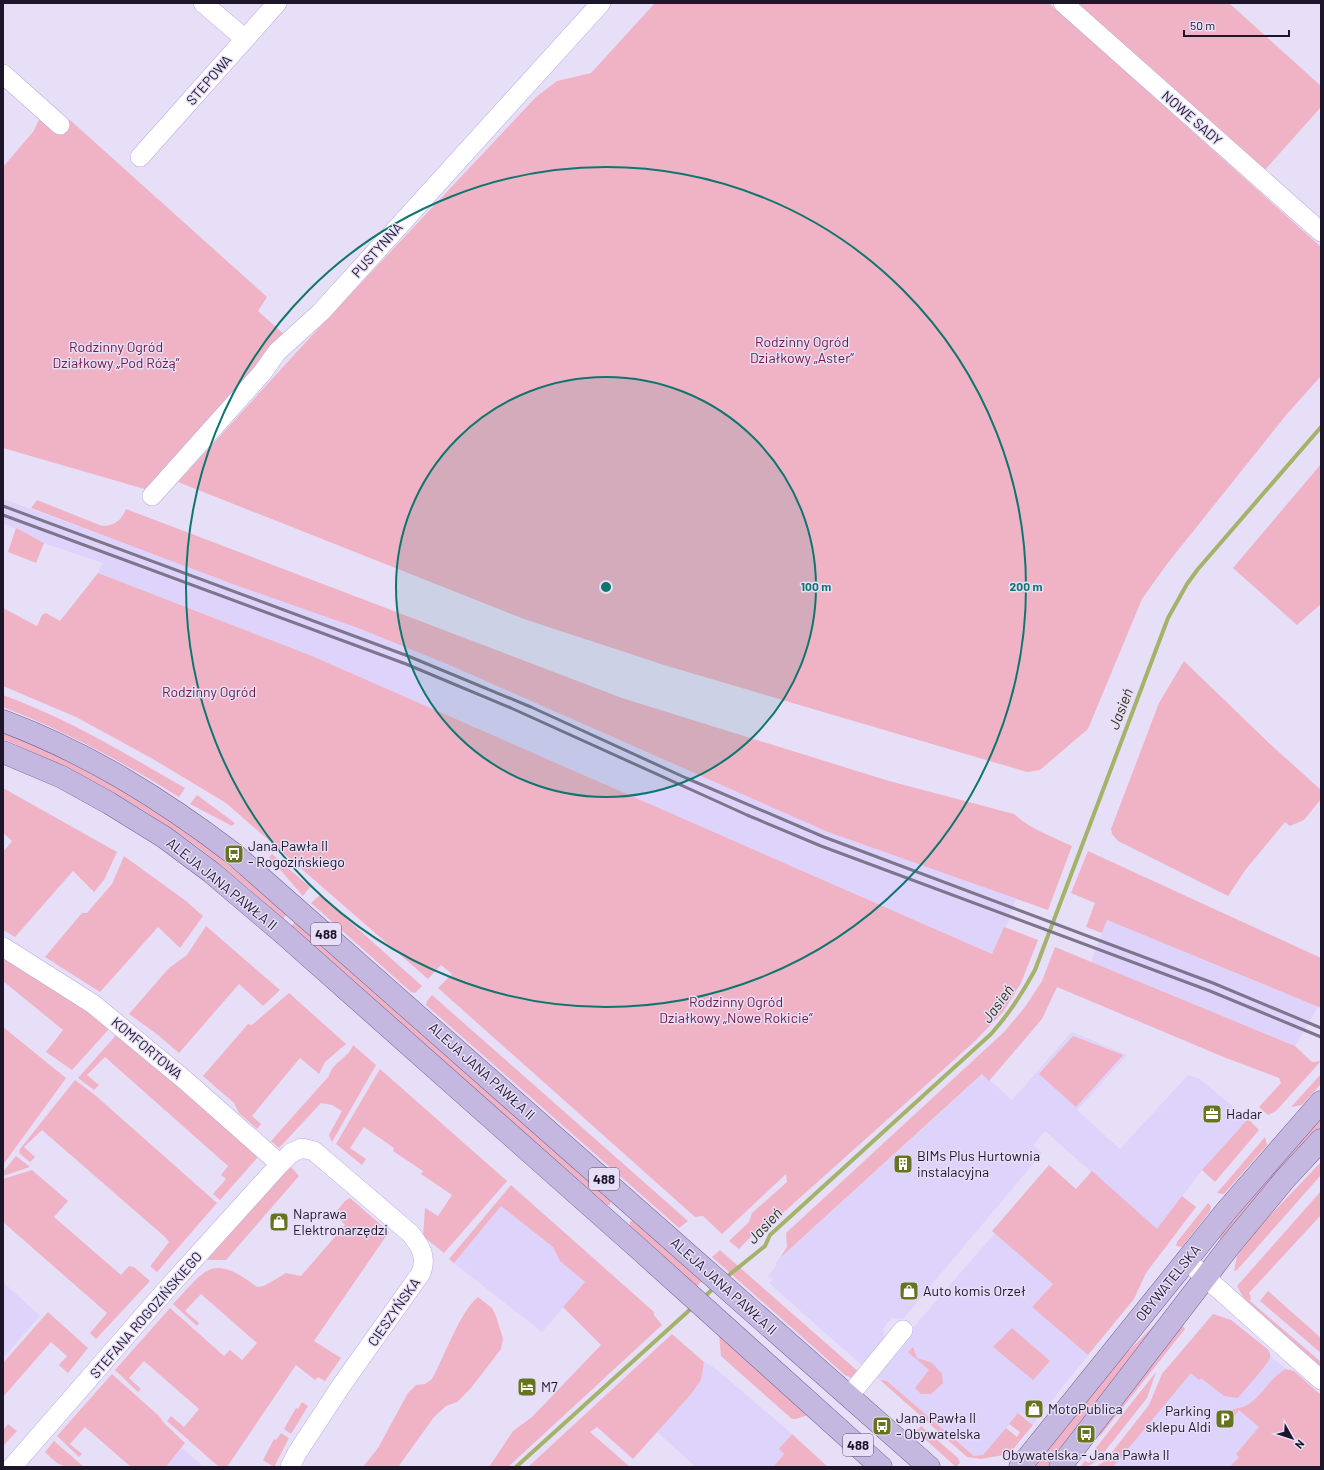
<svg xmlns="http://www.w3.org/2000/svg" width="1324" height="1470" font-family="Barlow,sans-serif">
	<style>
		.built { fill: #ded3fa }
		.green { fill: #f0b3c6 }
		.lines { fill: none; stroke-linecap: round; stroke-linejoin: round }
		.stream { stroke: #a4b369; stroke-width: 4 }
		.minor-casing { stroke: #bbaae2; stroke-width: 20 }
		.major-casing { stroke: #716194; stroke-width: 23 }
		.minor { stroke: #fff; stroke-width: 19 }
		.major { stroke: #c5b8e0; stroke-width: 22 }
		.rail { stroke: #7c758b; stroke-width: 3 }
		.ring { fill: none; stroke: #0f766e; stroke-width: 2 }
		.labels { text-anchor: middle; stroke-width: 3; stroke-linejoin: round; paint-order: stroke }
		.shield { fill: #e6dff7; stroke: #595268; stroke-width: 1 }
		.shield-label { font-size: 13px; font-weight: bold; fill: #1d162b }
		.street-label { font-size: 14px; fill: #1d162b; stroke: #e6dff7 }
		.park-label { font-size: 14px; fill: #721841; stroke: #e6dff7 }
		.poi-label { font-size: 14px; fill: #1d162b; stroke: #e6dff7; text-anchor: start }
		.water-label { font-size: 15px; font-style: italic; fill: #2d3312; stroke: #e6dff7 }
		.centre { fill: #0f766e; stroke: #e6dff7; stroke-width: 2 }
		.ring-label { font-size: 12px; text-anchor: middle; font-weight: bold; fill: #0f766e; stroke: #e6dff7; stroke-width: 3; stroke-linejoin: round; paint-order: stroke }
	</style>
	<rect width="100%" height="100%" fill="#e6dff7"/>
	<path class="built" d="M3 499 358 628 454 667 828 832 1016 898 1008 922 992 954 312 656 98 573 103 563 44 543 3 523Z
		M1107 920 1318 1007 1295 1046 1091 962Z
		M1072 1032 1127 1055 1077 1110 1120 1149 1188 1075 1200 1079 1248 1119 1202 1170 1157 1230 1045 1131 1033 1145 1042 1153 903 1319 892 1318 888 1322 883 1329 886 1342 865 1368 769 1283 773 1280 768 1276 777 1265 775 1263 983 1074 1012 1100Z
		M500 1205 553 1247 560 1261 585 1282 542 1332 454 1263Z
		M995 1233 1053 1284 1032 1307 1088 1355 1033 1424 1020 1412 983 1455 974 1456 887 1381 880 1380 873 1374Z
		M3 1282 40 1316 3 1358Z
		M1213 1314 1231 1320 1266 1348 1270 1352V1356L1286 1369 1275 1382 1262 1426 1240 1467H1096L1105 1461 1149 1405 1162 1374Z
		M704 1362 716 1369 792 1434 779 1449 784 1454 773 1467H696L656 1431 692 1393 701 1380Z
		M182 1448 204 1467H166Z"/>
	<path class="green" d="M655 3H1049L1321 247V376L1287 414 1167 564 1142 599 1088 729 1040 770 1027 772 664 665 524 619 178 482 316 331 536 97 557 81 591 73Z
		M1073 3H1229L1321 86V107L1263 172Z
		M41 116 65 122 70 120 267 297 258 311 287 337 148 490 3 448V167L33 132Z
		M1321 464V604L1297 625 1233 568Z
		M37 500 102 526C114 526 121 521 126 509L622 698 889 781 1014 814C1031 829 1052 837 1072 846L1048 910 828 832 454 667 358 628 230 583 31 508Z
		M16 528 44 543 36 563 8 552Z
		M98 573 312 656 992 954 1004 927 1038 940 1021 983 1003 1012 974 1042 765 1229 761 1226 739 1249 729 1241 749 1222 752 1213 787 1182 786 1174 722 1234 703 1216 695 1217 438 988 452 974 441 965 428 979 226 803 153 759 76 717 3 686V608L37 626 42 615 46 613 60 621Z
		M1184 661 1270 744 1321 790V799L1304 820 1290 826 1285 822 1246 869 1228 896 1118 841 1112 834 1111 829 1159 703Z
		M3 695C69 719 124 753 185 788L179 797C123 762 65 731 3 707Z
		M3 732C53 753 102 777 149 806 198 837 243 876 286 915L283 919C256 895 228 870 199 848 139 803 72 769 3 739Z
		M3 788 117 852 104 880 94 892 73 871 15 937 3 930V852L12 841 3 833Z
		M197 795 235 823 232 826 190 804Z
		M1088 851 1321 958V1008L1107 920 1102 933 1086 927 1095 903 1071 893Z
		M272 854 310 887 303 896 269 857Z
		M124 856 186 901 203 916 180 948 158 927 100 992 45 957 82 913H87L112 884Z
		M320 895 422 986 415 993 411 992 311 903Z
		M295 922 611 1200 610 1205H607L291 926Z
		M206 926 280 990 263 1006 239 984 179 1053 158 1035 129 1014 169 968 187 955Z
		M1055 947 1295 1046 1312 1062 1321 1061 1276 1111 1268 1115 1259 1107 1281 1083 1279 1078 1226 1058 1057 987 1042 1019 989 1081 982 1074 780 1258 787 1247 786 1233 1004 1032 1025 1007 1042 981Z
		M3 958 86 1008 109 1029 72 1070 46 1052 63 1030 3 981Z
		M289 993 346 1044 325 1062 319 1074 300 1058 252 1116 261 1124 257 1129 239 1113 234 1103 203 1076 248 1024 252 1025Z
		M432 995 688 1221 679 1228 426 1005 427 1001Z
		M3 1027 66 1078 3 1165Z
		M117 1034 258 1157 220 1200 213 1194 226 1179 221 1175 228 1166 105 1057 87 1075 99 1085 94 1090 78 1078Z
		M1073 1036 1123 1055 1076 1107 1039 1074Z
		M353 1045 376 1065 332 1142 329 1135 342 1111 332 1105 321 1103 279 1148 271 1141 329 1076C333 1061 348 1059 353 1045Z
		M380 1069 507 1181 444 1253 423 1236 425 1208 438 1216 452 1195 421 1174 423 1171 393 1151 394 1148 364 1127 350 1148 366 1159 362 1165 336 1144Z
		M1321 1074V1084L1302 1105 1291 1107Z
		M75 1080 95 1095 217 1203 157 1272 151 1267V1265L169 1242 165 1237 42 1130 24 1147 35 1157 30 1162 19 1153 20 1149Z
		M1321 1118V1129L1222 1243 1219 1236Z
		M1248 1119 1259 1130 1215 1182 1202 1170Z
		M1265 1137 1267 1145 1224 1194 1217 1193Z
		M16 1156 30 1167 3 1176V1172Z
		M1321 1162V1175L1237 1270 1234 1271 1237 1256 1260 1226Z
		M289 1165 299 1176 226 1260H207Z
		M1049 1165 1076 1189 1092 1171 1157 1229 1182 1196 1196 1207 1146 1273 1134 1299 1088 1355 1032 1307 1053 1284 992 1231Z
		M32 1170 68 1201 54 1217 121 1275 129 1266 134 1267 150 1281 96 1339 90 1333 107 1313 3 1222V1179Z
		M511 1185 654 1312V1315L662 1325 508 1467H489L513 1431 532 1417 601 1345 563 1307 585 1282 560 1261 553 1247 501 1206 454 1263 449 1259Z
		M1321 1191V1215L1249 1293 1251 1297 1250 1301 1321 1362V1368L1247 1304 1237 1286Z
		M350 1198 389 1232 314 1341 341 1358 325 1381 318 1377 315 1380 296 1365 227 1467H219L167 1421 171 1416 184 1427 199 1409 144 1361 129 1378 141 1389 138 1392 115 1370 170 1308 224 1356 230 1350 242 1360 257 1343 201 1294 185 1311 199 1323 197 1326 173 1304C207 1268 212 1253 257 1287L264 1286 286 1273 301 1276 345 1225 335 1213 345 1201Z
		M1208 1203 1211 1206 1210 1211 1182 1247 1176 1246 1177 1242Z
		M630 1221H634L702 1281 697 1286 630 1226Z
		M720 1250 860 1373 852 1378 845 1375 712 1257Z
		M1268 1291 1321 1338V1353L1260 1301Z
		M478 1297 492 1308 496 1316 503 1339 501 1349 471 1388 457 1402 446 1406 434 1417 398 1467H363L378 1448 408 1393 416 1385 425 1384 432 1379C444 1358 460 1311 478 1297Z
		M48 1312 88 1348 68 1373 59 1365 67 1356 51 1342 3 1397V1363Z
		M1213 1314 1231 1320 1266 1348C1269 1351 1271 1353 1270 1357 1269 1364 1244 1390 1238 1398L1224 1396 1201 1378 1199 1380 1191 1373 1113 1467H1096L1105 1461 1149 1405 1162 1374Z
		M1163 1316 1142 1349 1049 1467H1033L1119 1361Z
		M1181 1323 1185 1329 1100 1436 1096 1433Z
		M1012 1328 1050 1361 1033 1380 993 1347Z
		M672 1334 704 1362 701 1380 692 1393 633 1459 597 1427 590 1432 630 1467H528Z
		M719 1335 808 1415 796 1419H792L721 1356Z
		M913 1347 917 1358 930 1362 935 1366 942 1374 943 1383 931 1394H921L915 1388 929 1370 908 1352Z
		M1286 1369 1294 1371 1321 1395V1467H1230L1239 1457 1236 1454 1259 1427 1239 1410 1233 1418 1229 1412C1234 1408 1243 1408 1249 1404 1263 1395 1270 1377 1286 1369Z
		M1156 1372 1147 1398 1098 1460 1087 1467H1080L1085 1461 1089 1463 1098 1452 1095 1449Z
		M112 1374 159 1416 164 1423 185 1443 166 1467H131L85 1427 70 1444 82 1454 79 1457 57 1436Z
		M880 1380 887 1381 974 1456 983 1455 1006 1428 1017 1437 1020 1432 1009 1424 1018 1413 1033 1425 1009 1454 981 1459 967 1457Z
		M302 1402 308 1406 291 1434 284 1429 296 1408 298 1409Z
		M8 1424 17 1431 3 1446V1430Z
		M921 1426 958 1458 960 1463 956 1467 916 1431Z
		M281 1433 289 1438 274 1467 263 1460 274 1439 276 1440Z
		M792 1434 828 1467H773L784 1454 779 1449Z
		M54 1441 84 1467C62 1467 61 1468 45 1452Z"/>
	<g class="lines">
		<path class="stream" d="M724 1279 765 1246 770 1235 991 1034C1009 1014 1022 994 1035 970L1168 618 1187 584 1198 569 1321 427
			M703 1298 715 1287
			M516 1467 694 1306"/>
		<defs>
			<path id="minor" d="M203 3 245 39
				M1063 3 1321 232
				M3 74 60 125
				M140 157 277 3
				M152 496 262 373 277 352 321 312 601 3
				M3 947 93 1004 186 1081 280 1164
				M1186 1260 1321 1380
				M849 1396 903 1330
				M12 1467 166 1290 280 1164 291 1153 302 1148 314 1151 411 1234C421 1247 427 1257 421 1273L341 1386 297 1453 290 1467"/>
			<path id="major" d="M3 721C88 753 162 799 234 854L929 1467
				M3 752 62 777 109 803 164 837 211 872 284 934 638 1248 881 1467
				M1020 1467 1227 1210 1321 1102
				M1060 1467 1228 1248 1285 1179 1321 1140"/>
		</defs>
		<use href="#minor" class="minor-casing"/>
		<use href="#major" class="major-casing"/>
		<use href="#minor" class="minor"/>
		<use href="#major" class="major"/>
		<path class="rail" d="M3 506 408 656 531 707 686 778 824 837 1213 983 1321 1028
			M3 515 406 664 511 708 747 815 821 846 1210 991 1321 1037"/>
	</g>
	<circle cx="606" cy="587" r="210" fill="#0f766e" fill-opacity=".12"/>
	<g class="ring">
		<circle cx="606" cy="587" r="210"/>
		<circle cx="606" cy="587" r="420"/>
	</g>
	<defs>
		<symbol id="bus-square" viewBox="-11 -11 22 22"><rect x="-9" y="-9" width="18" height="18" rx="4" fill="#66731f" stroke="#e6dff7"/><path d="M-5-6H5V4H4V6H2V4H-2V6H-4V4H-5ZM-3.5-4V0h7V-4ZM-3.5 1.2v1.5H-2V1.2ZM2 1.2v1.5H3.5V1.2Z" fill="#fff"/></symbol>
		<symbol id="office-square" viewBox="-11 -11 22 22"><rect x="-9" y="-9" width="18" height="18" rx="4" fill="#66731f" stroke="#e6dff7"/><path d="M-6-3h4V-5.5h4V-3h4V5H-6ZM-1-4.5V-3h2v-1.5ZM-6 0V1H6V0Z" fill="#fff"/></symbol>
		<symbol id="building-square" viewBox="-11 -11 22 22"><rect x="-9" y="-9" width="18" height="18" rx="4" fill="#66731f" stroke="#e6dff7"/><path d="M-4-6H4V6H1V3H-1V6H-4ZM-2.5-4.3h1.7v1.8h-1.7ZM.8-4.3h1.7v1.8H.8ZM-2.5-1h1.7V.8h-1.7ZM.8-1h1.7V.8H.8Z" fill="#fff"/></symbol>
		<symbol id="shop-square" viewBox="-11 -11 22 22"><rect x="-9" y="-9" width="18" height="18" rx="4" fill="#66731f" stroke="#e6dff7"/><path d="M-5-2.5h2.3a2.7 3.5 0 0 1 5.4 0H5L5.5 6h-11ZM-1.5-2.5h3a1.5 2.3 0 0 0-3 0Z" fill="#fff"/></symbol>
		<symbol id="hotel-square" viewBox="-11 -11 22 22"><rect x="-9" y="-9" width="18" height="18" rx="4" fill="#66731f" stroke="#e6dff7"/><path d="M-6-4.5h1.5V1H6V5H4.5V3h-9V5H-6ZM-4 0a1.8 1.8 0 1 1 3.6 0ZM.5 0V-2.5h3Q6-2.5 6 0Z" fill="#fff"/></symbol>
		<symbol id="parking-square" viewBox="-11 -11 22 22"><rect x="-9" y="-9" width="18" height="18" rx="4" fill="#66731f" stroke="#e6dff7"/><path d="M-3.5-5.5H1a3.5 3.5 0 0 1 0 7H-1V5.5H-3.5ZM-1-3.4V-.6H.8a1.4 1.4 0 0 0 0-2.8Z" fill="#fff"/></symbol>
	</defs>
	<g fill-rule="evenodd">
		<use href="#bus-square" x="223" y="843" width="22" height="22"/>
		<use href="#office-square" x="1201" y="1103" width="22" height="22"/>
		<use href="#building-square" x="892" y="1153" width="22" height="22"/>
		<use href="#shop-square" x="268" y="1211" width="22" height="22"/>
		<use href="#shop-square" x="898" y="1280" width="22" height="22"/>
		<use href="#hotel-square" x="516" y="1376" width="22" height="22"/>
		<use href="#shop-square" x="1023" y="1398" width="22" height="22"/>
		<use href="#parking-square" x="1214" y="1408" width="22" height="22"/>
		<use href="#bus-square" x="871" y="1415" width="22" height="22"/>
		<use href="#bus-square" x="1075" y="1423" width="22" height="22"/>
	</g>
	<g class="labels">
		<g class="shield">
			<rect x="311" y="923" width="30" height="22" rx="3"/>
			<rect x="589" y="1168" width="30" height="22" rx="3"/>
			<rect x="843" y="1434" width="30" height="22" rx="3"/>
		</g>
		<g class="shield-label">
			<text x="326" y="939">488</text>
			<text x="604" y="1184">488</text>
			<text x="858" y="1450">488</text>
		</g>
		<g class="street-label">
			<text transform="translate(209 80) rotate(-49)" y="5">STEPOWA</text>
			<text transform="translate(1192 118) rotate(41)" y="5">NOWE SADY</text>
			<text transform="translate(377 250) rotate(-48)" y="5">PUSTYNNA</text>
			<text transform="translate(222 884) rotate(39)" y="5">ALEJA JANA PAWŁA II</text>
			<text transform="translate(147 1048) rotate(40)" y="5">KOMFORTOWA</text>
			<text transform="translate(482 1071) rotate(42)" y="5">ALEJA JANA PAWŁA II</text>
			<text transform="translate(1168 1283) rotate(-51)" y="5">OBYWATELSKA</text>
			<text transform="translate(724 1286) rotate(42)" y="5">ALEJA JANA PAWŁA II</text>
			<text transform="translate(394 1312) rotate(-55)" y="5">CIESZYŃSKA</text>
			<text transform="translate(146 1315) rotate(-49)" y="5">STEFANA ROGOZIŃSKIEGO</text>
		</g>
		<g class="park-label">
			<text x="802" y="347">Rodzinny Ogród<tspan x="802" dy="16">Działkowy „Aster”</tspan></text>
			<text x="116" y="352">Rodzinny Ogród<tspan x="116" dy="16">Działkowy „Pod Różą”</tspan></text>
			<text x="209" y="697">Rodzinny Ogród</text>
			<text x="736" y="1007">Rodzinny Ogród<tspan x="736" dy="16">Działkowy „Nowe Rokicie”</tspan></text>
		</g>
		<g class="poi-label">
			<text x="248" y="851">Jana Pawła II<tspan x="248" dy="16">- Rogozińskiego</tspan></text>
			<text x="1226" y="1119">Hadar</text>
			<text x="917" y="1161">BIMs Plus Hurtownia<tspan x="917" dy="16">instalacyjna</tspan></text>
			<text x="293" y="1219">Naprawa<tspan x="293" dy="16">Elektronarzędzi</tspan></text>
			<text x="923" y="1296">Auto komis Orzeł</text>
			<text x="541" y="1392">M7</text>
			<text x="1048" y="1414">MotoPublica</text>
			<text x="1211" y="1416" text-anchor="end">Parking<tspan x="1211" dy="16">sklepu Aldi</tspan></text>
			<text x="896" y="1423">Jana Pawła II<tspan x="896" dy="16">- Obywatelska</tspan></text>
			<text x="1086" y="1460" text-anchor="middle">Obywatelska - Jana Pawła II</text>
		</g>
		<g class="water-label">
			<text transform="translate(1121 709) rotate(-69)" y="5">Jasień</text>
			<text transform="translate(998 1004) rotate(-54)" y="5">Jasień</text>
			<text transform="translate(765 1226) rotate(-47)" y="5">Jasień</text>
		</g>
	</g>
	<circle cx="606" cy="587" r="6" class="centre"/>
	<g class="ring-label">
		<text x="816" y="591">100 m</text>
		<text x="1026" y="591">200 m</text>
	</g>
	<rect width="1324" height="1470" fill="none" stroke="#1d162b" stroke-width="8"/>
	<g transform="translate(1292 1438) rotate(129)" stroke="#e6dff7" stroke-width="3" paint-order="stroke">
	<path d="M0-3L7 15L0 10L-7 15Z" fill="#1d162b"/>
	<text y="-6" font-size="11" font-weight="bold" text-anchor="middle" fill="#1d162b">N</text>
	</g>
	<path d="M1184 30v6h105v-6" fill="none" stroke="#1d162b" stroke-width="2"/>
	<text x="1190" y="30" font-size="12" fill="#1d162b" stroke="#e6dff7" stroke-width="3" paint-order="stroke">50 m</text>
</svg>
